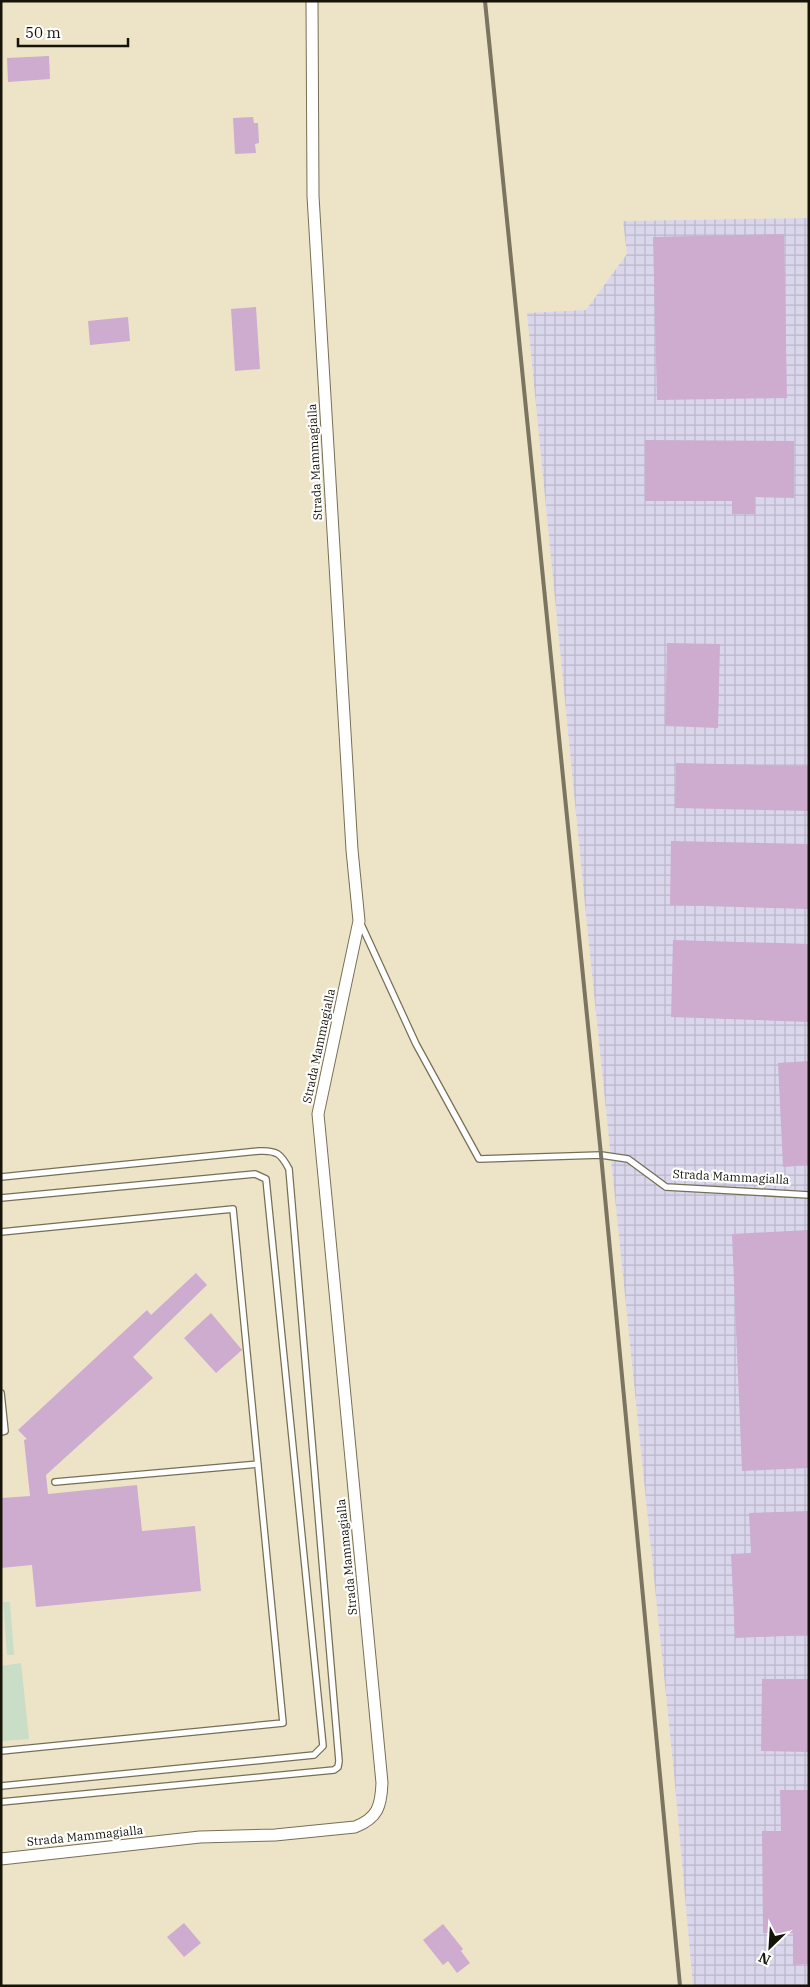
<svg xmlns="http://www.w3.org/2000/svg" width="810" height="1987" font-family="'IBM Plex Serif',serif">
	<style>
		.industrial { fill: url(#industrial-grid) }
		.pitch { fill: #caddc6 }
		.building { fill: #cdacd0 }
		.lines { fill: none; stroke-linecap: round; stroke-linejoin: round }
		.lane-casing { stroke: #776f55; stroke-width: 8 }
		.street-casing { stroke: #776f55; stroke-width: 13 }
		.lane { stroke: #fff; stroke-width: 5.5 }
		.street { stroke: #fff; stroke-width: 11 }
		.rail { stroke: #7a7461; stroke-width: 4 }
		.labels { text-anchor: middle; stroke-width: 4.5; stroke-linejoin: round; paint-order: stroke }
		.street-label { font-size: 12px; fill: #161309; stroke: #fff }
	</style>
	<defs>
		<pattern id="industrial-grid" width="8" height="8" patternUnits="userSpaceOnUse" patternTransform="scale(1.25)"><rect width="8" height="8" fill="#dad7ed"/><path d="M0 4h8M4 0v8" fill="none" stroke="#bab8ca"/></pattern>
	</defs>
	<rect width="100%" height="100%" fill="#ede4c7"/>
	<path class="industrial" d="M809 218V1986H693L674 1773 586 915 527 313 586 310 627 254 623 221Z"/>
	<path class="pitch" d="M3 1602H10L14 1655H7Z
		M21 1663 29 1739 1 1741V1666Z"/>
	<path class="building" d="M49 56 50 79 8 82 7 58Z
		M253 117 254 123H258L259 143 255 144 256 153 235 154 233 118Z
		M784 234 787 398 657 400 653 237Z
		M256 307 260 369 235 371 231 309Z
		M128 317 130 341 90 345 88 321Z
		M645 440 794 441V498L755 497V514H732V501H645Z
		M667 643 720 644 718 728 665 726Z
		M676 763 809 766V811L675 808Z
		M671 841 809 844V909L670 905Z
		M673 940 809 944V1022L671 1017Z
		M809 1061V1165L783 1167 778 1063Z
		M809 1230V1468L742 1471 732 1234Z
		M196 1273 207 1285 133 1357 153 1378 46 1475 48 1494 137 1485 142 1531 195 1526 201 1591 36 1607 32 1565 1 1568V1498L30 1496 24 1440 27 1439 18 1430 147 1310 151 1315Z
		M211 1313 242 1350 216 1373 184 1338Z
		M809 1511V1635L735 1638 731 1554 751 1553 749 1513Z
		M762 1679H809V1752L761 1751Z
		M780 1790H809V1964L793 1965V1933H763L762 1831H781Z
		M184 1923 201 1943 184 1957 167 1937Z
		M443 1924 463 1949 461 1951 470 1963 457 1973 448 1961 443 1965 423 1940Z"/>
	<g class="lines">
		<defs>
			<path id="lane" d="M360 922 416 1044 479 1159 601 1155 628 1159 666 1187 809 1195
				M1 1177 259 1151C277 1150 281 1154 289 1169L339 1761 338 1767 334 1770 1 1802
				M1 1198 255 1174 266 1179 323 1746 314 1755 1 1786
				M1 1232 233 1209 283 1723 1 1751
				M1 1393 5 1431 1 1432
				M55 1482 258 1464"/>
			<path id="street" d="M1 1859 200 1837 275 1835 355 1827C378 1818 381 1806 382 1783L318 1114 359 921 352 850 313 196 312 1"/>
		</defs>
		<use href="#lane" class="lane-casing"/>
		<use href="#street" class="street-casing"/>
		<use href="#lane" class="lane"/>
		<use href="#street" class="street"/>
		<path class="rail" d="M485 1 601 1155 680 1986"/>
	</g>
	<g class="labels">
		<g class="street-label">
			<text transform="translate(315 462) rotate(-93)" y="4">Strada Mammagialla</text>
			<text transform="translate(319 1046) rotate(-78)" y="4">Strada Mammagialla</text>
			<text transform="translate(731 1177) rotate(3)" y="4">Strada Mammagialla</text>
			<text transform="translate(347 1557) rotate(-96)" y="4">Strada Mammagialla</text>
			<text transform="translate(85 1836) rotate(-6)" y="4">Strada Mammagialla</text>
		</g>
	</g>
	<rect width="810" height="1987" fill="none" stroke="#161309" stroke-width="5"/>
	<g transform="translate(770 1947) rotate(205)" stroke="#ffffff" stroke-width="4" paint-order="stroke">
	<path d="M0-4L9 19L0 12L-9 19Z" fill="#161309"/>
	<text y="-8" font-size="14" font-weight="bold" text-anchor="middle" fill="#161309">N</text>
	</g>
	<path d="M18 38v8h110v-8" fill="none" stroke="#161309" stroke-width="2.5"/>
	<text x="25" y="38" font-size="15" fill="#161309" stroke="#ffffff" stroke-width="4" paint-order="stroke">50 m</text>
</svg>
